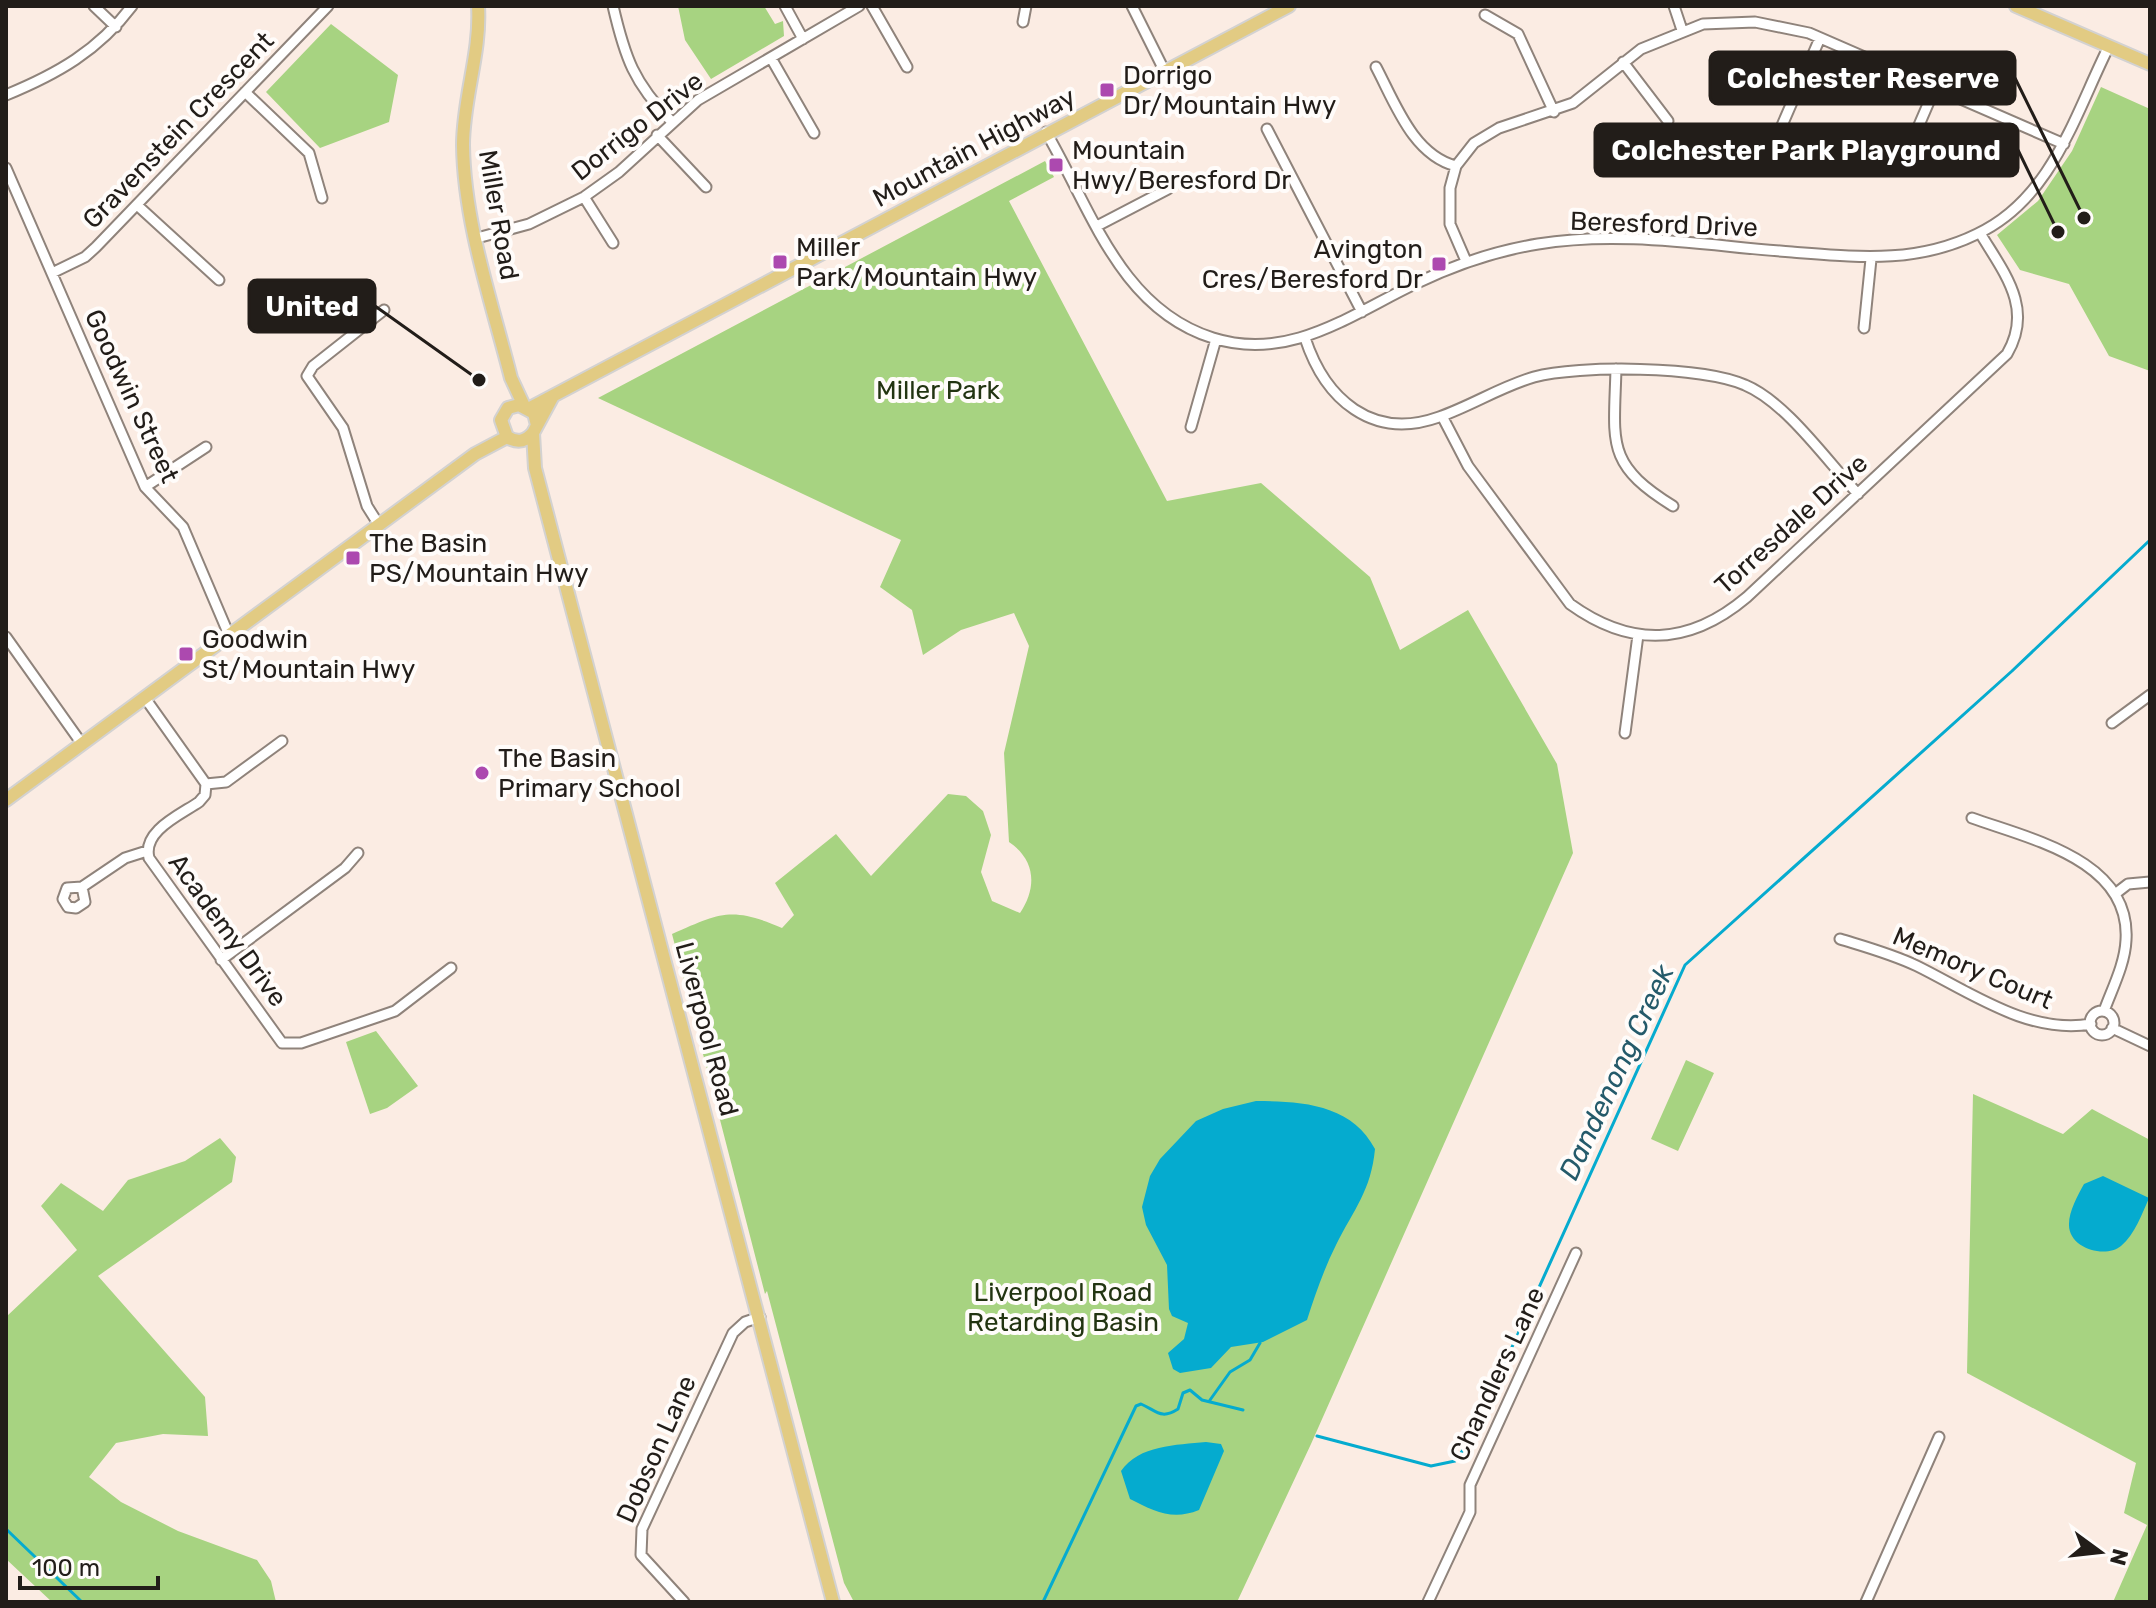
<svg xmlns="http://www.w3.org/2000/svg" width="2156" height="1608" font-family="Rubik,sans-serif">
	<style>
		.green { fill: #a7d381 }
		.water { fill: #05abcf }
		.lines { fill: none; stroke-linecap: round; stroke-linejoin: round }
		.stream { stroke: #05abcf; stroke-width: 3 }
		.minor-casing { stroke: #8f837b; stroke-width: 13 }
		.major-casing { stroke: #d3d2d1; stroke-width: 16 }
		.minor { stroke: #fff; stroke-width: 9 }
		.major { stroke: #e2cb83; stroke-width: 12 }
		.poi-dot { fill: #ac49af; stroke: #fffcfa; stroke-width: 3 }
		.labels { text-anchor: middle; stroke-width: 8; stroke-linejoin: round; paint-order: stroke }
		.poi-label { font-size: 26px; fill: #221d19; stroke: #fffcfa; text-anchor: start }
		.street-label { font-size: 26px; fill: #221d19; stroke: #fffcfa }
		.park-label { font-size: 26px; fill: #223411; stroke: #fffcfa }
		.water-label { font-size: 28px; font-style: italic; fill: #245a6a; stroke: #fffcfa }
		.leader { fill: none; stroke: #221d19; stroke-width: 3 }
		.callout-dot { fill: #221d19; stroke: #fffcfa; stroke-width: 3 }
		.callout { fill: #221d19; stroke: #221d19; stroke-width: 3 }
		.callout-label { font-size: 28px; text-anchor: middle; font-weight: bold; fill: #fff }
	</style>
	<rect width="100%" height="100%" fill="#fbece3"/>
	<path class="green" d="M678 6H764L775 24 783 21 784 36 711 79 685 40Z
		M331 24 398 75 389 122 320 148 266 92Z
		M2101 87 2150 109V371L2109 356 2069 284 2020 270 1997 235 2038 201 2072 151Z
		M1045 161 1054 177 1009 201 1167 501 1261 483 1370 577 1400 650 1468 610 1557 764 1573 853 1311 1444 1237 1602H854L844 1583 767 1291 765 1294 672 934C720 913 731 906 782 928L794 915 775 883 836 834 871 876 948 794 966 796 983 811 991 835 981 872 992 901 1020 913C1037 888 1036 860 1009 842L1004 753 1029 646 1014 613 961 630 923 655 912 610 880 587 901 540 598 398Z
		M376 1031 418 1086 387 1108 370 1114 346 1042Z
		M1686 1060 1714 1073 1678 1151 1651 1139Z
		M1973 1094 2063 1134 2092 1109 2150 1140V1602H2113L2147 1525 2124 1513 2136 1463 1967 1373Z
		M220 1138 236 1157 232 1182 98 1276 205 1397 208 1436 163 1434 116 1443 89 1477 121 1502 178 1531 257 1560 271 1581 276 1602H52L6 1559V1317L77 1250 41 1206 61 1183 103 1211 128 1180 185 1161Z"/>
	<path class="water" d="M1256 1101C1301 1101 1352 1104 1375 1149 1371 1191 1354 1209 1336 1245 1324 1269 1315 1295 1307 1320L1263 1342 1231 1347 1211 1368 1180 1373 1173 1369 1168 1353 1184 1339 1188 1323 1172 1316 1169 1309 1167 1265 1146 1225 1142 1207 1150 1176 1160 1159 1196 1121 1223 1109Z
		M2103 1176 2149 1198C2142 1214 2135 1234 2121 1246 2105 1259 2068 1248 2069 1224 2069 1211 2078 1195 2084 1184Z
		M1206 1442 1221 1444 1224 1451 1199 1510C1172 1521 1154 1511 1130 1499L1121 1471C1139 1445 1176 1445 1206 1442Z"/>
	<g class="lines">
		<path class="stream" d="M1210 1400 1230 1372 1250 1360 1260 1343
			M1317 1436 1431 1466 1455 1461 1469 1442 1685 965 2012 671 2150 540
			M6 1529 82 1602
			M1043 1602 1136 1406 1141 1404C1157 1411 1161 1420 1178 1409L1183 1393 1190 1390 1202 1400 1243 1410"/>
		<defs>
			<path id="minor" d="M94 6 116 27
				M613 6C625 58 634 83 671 121
				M785 6 803 39
				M872 6 907 67
				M1132 6 1165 72
				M1674 6 1682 30
				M1485 15 1518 34 1554 112
				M1023 22 1026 6
				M771 58 814 133
				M1623 62 1668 121
				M1376 67C1395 103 1413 155 1456 166
				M245 92 309 153 322 198
				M6 95C57 74 98 51 132 6
				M1267 129 1362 312
				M1780 130 1820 38
				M1046 132C1091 209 1120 309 1213 338 1289 362 1350 315 1415 284 1454 265 1495 251 1538 244 1621 230 1709 246 1792 252 1857 257 1916 264 1977 234 2052 199 2075 114 2109 46
				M657 135 706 187
				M1905 139 1916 132 1935 88
				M6 168 145 487 183 527 229 635
				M584 197 613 243
				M137 205 219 280
				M1097 226 1168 189
				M477 238 529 224 584 197 619 172 698 100 859 6
				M1466 261 1450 224V188L1456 166 1474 143 1499 128 1573 103 1641 49 1703 24 1755 22 1809 33 2064 144
				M52 273 85 257 96 247 328 6
				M1864 328 1871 259
				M1305 338C1325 399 1372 441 1439 417 1471 406 1500 387 1534 377 1578 365 1703 366 1745 385 1786 402 1827 461 1858 494
				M1616 369C1614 443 1605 464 1673 506
				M1442 416 1468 466 1570 604C1631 648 1689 646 1747 597L2007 354C2034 308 2004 273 1980 233
				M1191 427 1216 339
				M145 487 206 447
				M379 525 367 506 343 428 307 376 313 366 384 310
				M6 637 82 744
				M145 698 206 784 205 795 199 802C180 815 142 831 149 858L282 1043H301L395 1011 451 968
				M2112 723 2150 695
				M1625 733 1638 635
				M206 784 226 782 282 741
				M1972 818C2030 839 2131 860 2126 940 2125 964 2112 989 2104 1011
				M82 887 85 902 76 908 68 907 63 899 67 888 82 887 125 858 147 851
				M2115 894 2128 884 2150 882
				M1840 939C1866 947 1892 954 1917 966 1970 992 2029 1035 2091 1024
				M221 960 345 868 358 853
				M2090 1023a12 12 0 1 1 24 0a12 12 0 1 1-24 0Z
				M2112 1028 2150 1046
				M684 1602 641 1555 642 1529 733 1333 745 1322 760 1317
				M1428 1602 1470 1512V1485L1576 1253
				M1866 1602 1939 1437"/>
			<path id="major" d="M478 6C481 53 463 98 463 145 464 223 492 303 511 378L524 406
				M2016 6 2150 64
				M530 408 1289 6
				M537 425 534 413 519 405 508 408 501 420 507 437C517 443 525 442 533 433L553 396
				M533 433 535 468 833 1602
				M6 800 475 454 507 437"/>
		</defs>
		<use href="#minor" class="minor-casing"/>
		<use href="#major" class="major-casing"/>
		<use href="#minor" class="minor"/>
		<use href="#major" class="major"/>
	</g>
	<g class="poi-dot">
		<rect x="1099" y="82" width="16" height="16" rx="4"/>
		<rect x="1048" y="157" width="16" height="16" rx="4"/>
		<rect x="772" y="254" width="16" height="16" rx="4"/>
		<rect x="1431" y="256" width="16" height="16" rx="4"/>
		<rect x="345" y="550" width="16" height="16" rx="4"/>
		<rect x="178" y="646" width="16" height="16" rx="4"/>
		<circle cx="482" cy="773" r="8"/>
	</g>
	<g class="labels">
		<g class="poi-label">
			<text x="1123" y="84">Dorrigo<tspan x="1123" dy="30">Dr/Mountain Hwy</tspan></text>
			<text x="1072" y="159">Mountain<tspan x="1072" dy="30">Hwy/Beresford Dr</tspan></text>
			<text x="796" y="256">Miller<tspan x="796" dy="30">Park/Mountain Hwy</tspan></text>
			<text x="1423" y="258" text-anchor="end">Avington<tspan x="1423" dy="30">Cres/Beresford Dr</tspan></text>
			<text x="369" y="552">The Basin<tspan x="369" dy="30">PS/Mountain Hwy</tspan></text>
			<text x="202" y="648">Goodwin<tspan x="202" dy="30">St/Mountain Hwy</tspan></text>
			<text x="498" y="767">The Basin<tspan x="498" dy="30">Primary School</tspan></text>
		</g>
		<g class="street-label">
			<text transform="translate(637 126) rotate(-38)" y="9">Dorrigo Drive</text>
			<text transform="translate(178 130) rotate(-46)" y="9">Gravenstein Crescent</text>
			<text transform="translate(974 147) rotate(-28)" y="9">Mountain Highway</text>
			<text transform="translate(499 215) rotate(80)" y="9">Miller Road</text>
			<text transform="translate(1664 224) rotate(2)" y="9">Beresford Drive</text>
			<text transform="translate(132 396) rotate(65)" y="9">Goodwin Street</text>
			<text transform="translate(1791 524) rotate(-42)" y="9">Torresdale Drive</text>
			<text transform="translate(228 930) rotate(54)" y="9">Academy Drive</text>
			<text transform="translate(1973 968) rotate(23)" y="9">Memory Court</text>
			<text transform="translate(707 1029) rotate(75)" y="9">Liverpool Road</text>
			<text transform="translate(1497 1374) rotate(-65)" y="9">Chandlers Lane</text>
			<text transform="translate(656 1449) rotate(-66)" y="9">Dobson Lane</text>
		</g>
		<g class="park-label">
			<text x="938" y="399">Miller Park</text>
			<text x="1063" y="1301">Liverpool Road<tspan x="1063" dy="30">Retarding Basin</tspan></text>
		</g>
		<g class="water-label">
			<text transform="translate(1616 1072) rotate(-65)" y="10">Dandenong Creek</text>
		</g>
	</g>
	<path class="leader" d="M2084 218L2015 78M2058 232L2018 150M479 380L375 306"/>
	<g class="callout-dot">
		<circle cx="2084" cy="218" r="8"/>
		<circle cx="2058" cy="232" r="8"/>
		<circle cx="479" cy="380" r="8"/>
	</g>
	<g class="callout">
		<rect x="1710" y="52" width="305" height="52" rx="8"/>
		<rect x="1595" y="124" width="423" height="52" rx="8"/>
		<rect x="249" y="280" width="126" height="52" rx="8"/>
	</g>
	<g class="callout-label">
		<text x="1863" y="88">Colchester Reserve</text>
		<text x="1806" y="160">Colchester Park Playground</text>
		<text x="312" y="316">United</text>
	</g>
	<rect width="2156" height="1608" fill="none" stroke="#221d19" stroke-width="16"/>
	<g transform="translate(2100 1552) rotate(105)" stroke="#fffcfa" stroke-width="6" paint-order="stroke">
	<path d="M0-6L14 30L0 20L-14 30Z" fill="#221d19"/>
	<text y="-12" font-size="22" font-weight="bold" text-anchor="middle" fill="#221d19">N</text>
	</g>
	<path d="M20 1576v12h138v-12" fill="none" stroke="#221d19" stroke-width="4"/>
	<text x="32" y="1576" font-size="24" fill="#221d19" stroke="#fffcfa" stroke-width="6" paint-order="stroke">100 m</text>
</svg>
